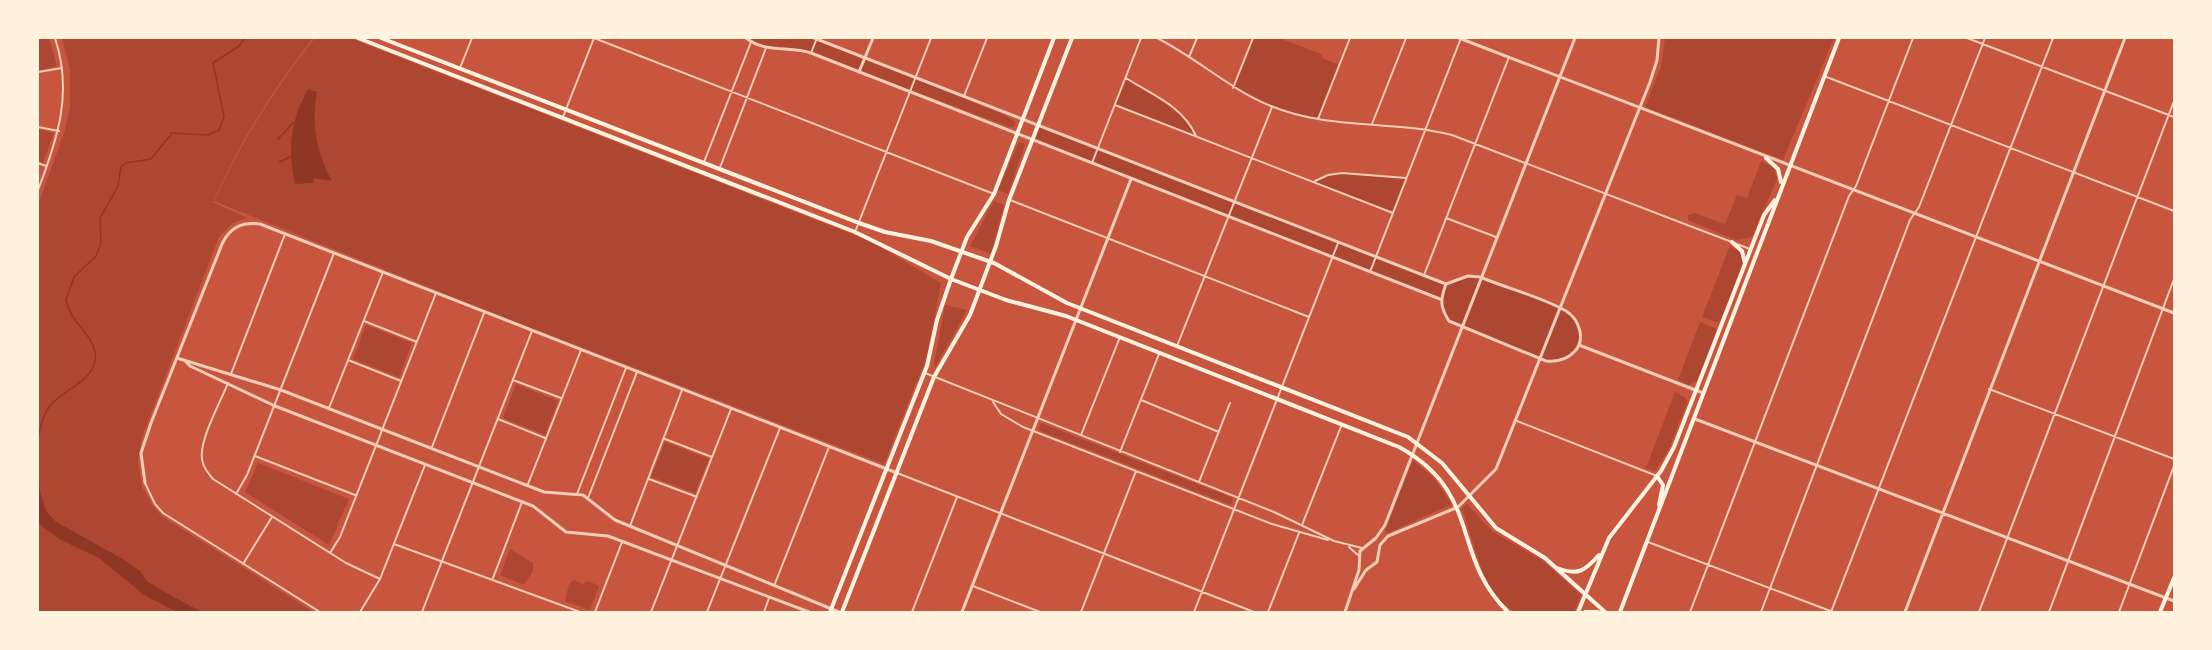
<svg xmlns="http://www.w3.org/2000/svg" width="2212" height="650" font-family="Montserrat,sans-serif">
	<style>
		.green { fill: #ae4732 }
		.water { fill: #8f3625 }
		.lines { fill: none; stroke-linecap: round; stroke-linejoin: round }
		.stream { stroke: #8f3625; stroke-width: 1.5 }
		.minor { stroke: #f1ccb7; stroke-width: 2 }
		.tertiary { stroke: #f1ccb7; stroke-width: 3 }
		.secondary { stroke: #fff3e0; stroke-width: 4 }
		.primary { stroke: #fff3e0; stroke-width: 4 }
	</style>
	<rect width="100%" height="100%" fill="#c8553d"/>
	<path class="green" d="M38 38H49L57 66 38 71Z
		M62 38H313C273 89 239 143 213 202L247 218 233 223 219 237 142 437 138 460 142 487 153 506 163 517 314 612H38V205L65 130 70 107V69Z
		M315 38H350L872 242 941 283 927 356 884 464 485 310 214 201C241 142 275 88 315 38Z
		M746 38H814L1005 115 1016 123 1014 127H1010L811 53 794 48H766Z
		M1253 38H1279L1321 54 1324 59 1339 65 1318 120 1272 107 1233 88Z
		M1665 38H1834L1783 160 1645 107 1661 67Z
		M1126 78C1151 92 1184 108 1196 136L1115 105Z
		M1037 125 1446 284 1468 276 1480 277C1499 285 1555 302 1567 312 1578 321 1583 333 1577 345 1572 359 1559 360 1546 361L1449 321 1443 312 1440 299 1032 139Z
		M38 129 54 133 43 163 38 161Z
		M1019 142 1025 144 1008 194 998 190Z
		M1761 161 1774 168 1777 179 1752 237 1736 240 1688 220V215L1695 213 1725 224 1737 195 1747 198Z
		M1342 173 1406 178 1393 213 1314 182 1328 175Z
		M994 201 1004 205 991 254 970 246Z
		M1730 246 1742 254V265L1722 320 1716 322 1702 317Z
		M945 305 967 310 935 368 934 364Z
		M1700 322 1715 328 1717 332 1697 381 1688 385 1678 380Z
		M366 325 412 343 399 377 353 359Z
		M516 384 558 401 545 435 503 418Z
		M1675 392 1686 398 1687 403 1669 449 1655 471 1646 468Z
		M1041 423 1233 498 1231 505 1038 430Z
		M665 442 709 459 695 493 651 477Z
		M1413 460 1434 478 1452 504 1388 533 1385 531Z
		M258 463 349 499 329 545 245 492Z
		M1467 504 1493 532 1542 560 1581 595 1574 612C1557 613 1534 617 1518 612 1484 603 1472 535 1462 508Z
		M510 549 533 563V571L524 585 500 575Z
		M574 580 583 584 588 581 599 586 590 610 565 601 569 584Z"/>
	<path class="water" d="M308 89 317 92C311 123 316 153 332 181L314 178 313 183 295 184C287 151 291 118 308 89Z
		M38 492H40L46 511 55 521 126 561 140 571 148 582 165 592 200 611 219 612H177L144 595 99 558 59 539 38 523Z"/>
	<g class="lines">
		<path class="stream" d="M278 139 294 122
			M279 162 290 157
			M38 438C40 427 43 416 49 407 62 389 100 380 95 352 92 334 70 322 66 300L74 277 96 256 101 243 100 218 118 186 121 167 126 163 151 159 172 133 208 135 219 130 224 117 213 63 239 46 245 38
			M38 477 39 491"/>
		<path class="minor" d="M594 38 994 194
			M1157 38C1197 58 1229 89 1271 106 1329 130 1392 120 1452 135L1750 249
			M1967 38 2174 117
			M811 53 817 38
			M1189 57 1197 38
			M460 68 472 38
			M38 72 62 68
			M1824 76 2174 211
			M1126 78C1152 95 1183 106 1196 136
			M1233 88 1253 38
			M964 96 987 38
			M1115 105 1393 213
			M563 117 594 38
			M1318 119 1350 38
			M1372 124 1406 38
			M38 127 59 131
			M704 162 751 42
			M38 163 46 166
			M1092 163 1141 38
			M719 170 766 48
			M1315 181 1328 175 1342 173 1406 178
			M38 190C58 138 73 92 55 38
			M1010 200 1309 317
			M1446 218 1496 237
			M855 232 931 38
			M1370 272 1461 38
			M1424 275 1509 57
			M364 321 417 342
			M1177 346 1272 107
			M348 360 401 381
			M925 373 1274 512 1334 541 1362 548
			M231 374 285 234
			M513 380 561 398
			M228 383C221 401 199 440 202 459 203 467 208 473 213 479L346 563 380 579
			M1989 389 2174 459
			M1141 400 1219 432
			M993 402 1001 414 1023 427 1272 524 1328 540
			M329 408 383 272
			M498 419 545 438
			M1517 421 1657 476
			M1081 435 1120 337
			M665 439 712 457
			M432 447 484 313
			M1120 452 1159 354
			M255 456 355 495
			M897 473 1254 612
			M649 479 697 497
			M1199 482 1230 403
			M145 483 155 504 163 513 320 612
			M528 484 581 350
			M236 494 247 475 334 253
			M577 494 626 368
			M588 498 637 372
			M1302 525 1342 424
			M630 526 682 390
			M1648 542 1833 612
			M394 544 580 612
			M1349 547 1359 556
			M330 553 340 537 436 293
			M243 564 272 517
			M493 578 522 502
			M774 586 829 447
			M973 586 1040 612
			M360 612 380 579 425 465
			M422 612 532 331
			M595 612 622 542
			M651 612 731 409
			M707 612 780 428
			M764 612 769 598
			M912 612 957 497
			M1081 612 1136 471
			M1194 612 1338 243
			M1268 612 1299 533
			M1690 612 1849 196 1856 186 1913 38
			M1761 612 1910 220 1919 207 1985 38
			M1831 612 2053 38
			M1979 612 2174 101
			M2049 612 2174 279
			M2119 612 2174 466"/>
		<path class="tertiary" d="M746 38C765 53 789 46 811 53L1440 299
			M814 38 1446 284
			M1459 38 2174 313
			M859 72 873 38
			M1468 276 1480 277C1506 288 1542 297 1566 311 1579 319 1586 339 1575 351 1567 360 1557 362 1546 361L1449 321C1440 307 1440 300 1446 284Z
			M1579 345 1703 393
			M177 358 281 390 544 492 583 495 615 520 839 612
			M186 362 190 366 275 406 533 506 566 532 608 536 809 612
			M1695 419 2174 601
			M145 483 141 453 151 423 222 244C230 227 242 222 260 224L897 473
			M1354 589 1366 570 1377 562 1380 545 1388 536 1458 507 1496 469 1650 82 1657 60 1659 38
			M962 612 1131 179
			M1345 612 1359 570 1360 551 1376 538 1385 525 1575 38
			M1905 612 2125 38"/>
		<path class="secondary" d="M358 38 855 232 951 279 1006 300 1066 316 1399 447C1483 493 1450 556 1508 612
			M381 38 859 223 885 232 931 241 994 263 1067 303 1408 437 1442 463 1496 528 1545 558 1605 612
			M830 612 927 366 937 320 951 279 967 237 994 194 1054 38
			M842 612 934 377 970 315 996 246 1009 200 1072 38
			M2160 612 2174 578"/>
		<path class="primary" d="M1766 158 1778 169 1781 182
			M1732 242 1742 251 1745 263
			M1657 476 1663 485 1659 505
			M1557 568C1578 576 1585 571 1599 555
			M1578 612 1609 538 1661 471 1674 447 1764 215 1775 200
			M1585 612H1598
			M1620 612 1839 38"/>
	</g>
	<rect width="2212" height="650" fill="none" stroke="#fff3e0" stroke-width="78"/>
</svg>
